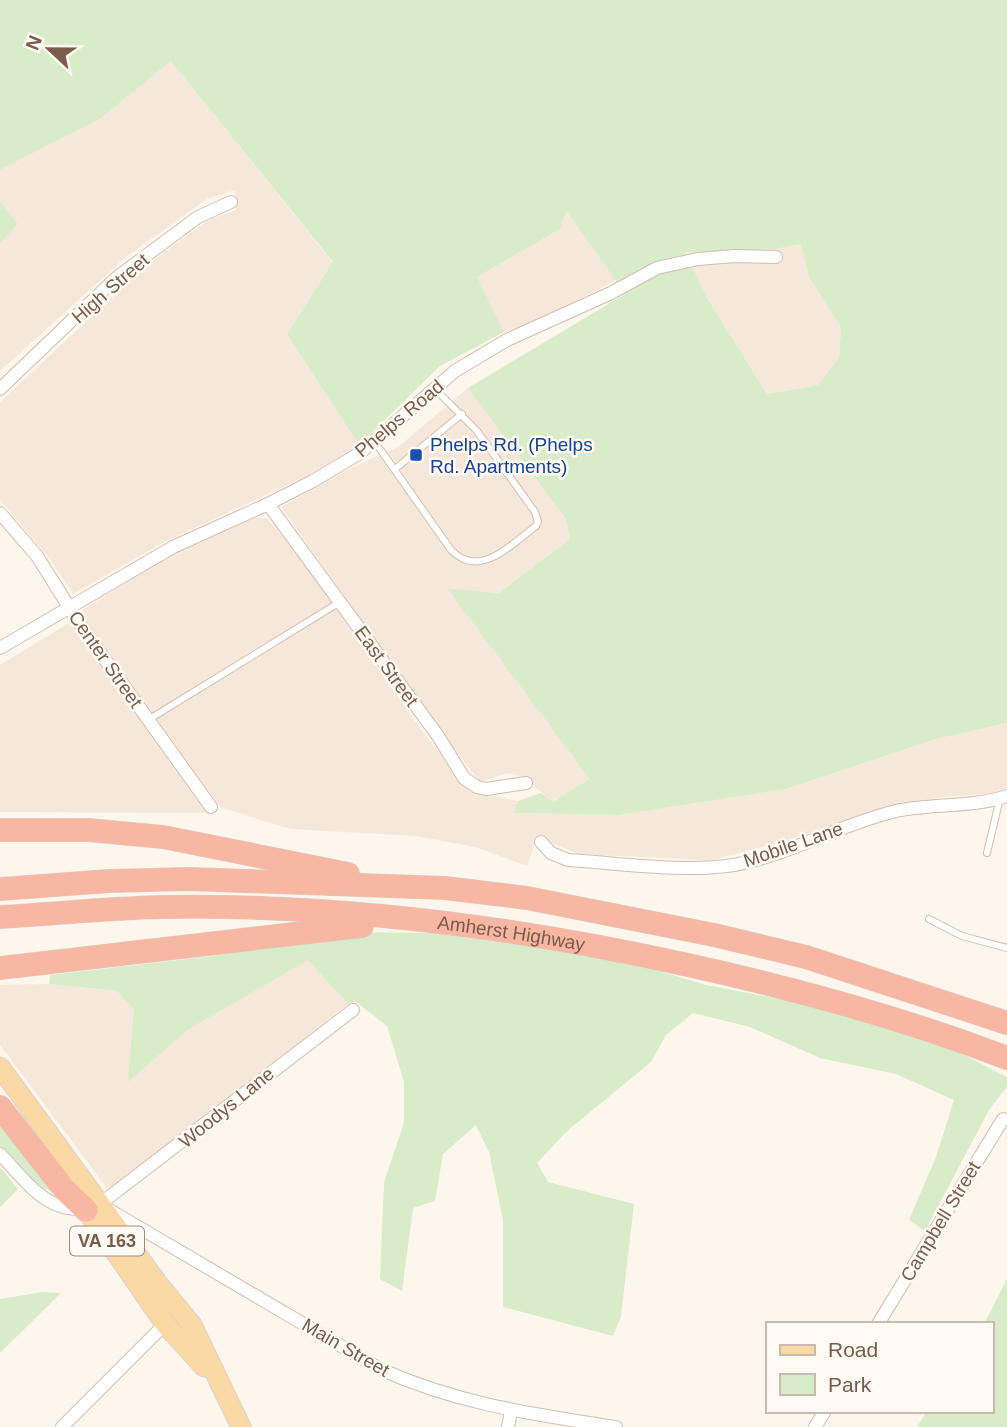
<svg xmlns="http://www.w3.org/2000/svg" width="1007" height="1427" font-family="Helvetica,sans-serif">
	<style>
		.residential { fill: #f5e8da }
		.green { fill: #d8ecc9; fill-rule: evenodd }
		.lines { fill: none; stroke-linecap: round; stroke-linejoin: round }
		.service-casing { stroke: #d1beb0; stroke-width: 8 }
		.minor-casing { stroke: #d1beb0; stroke-width: 14 }
		.primary-casing { stroke: #dad1cd; stroke-width: 21 }
		.motorway-casing { stroke: #dad1cd; stroke-width: 24 }
		.service { stroke: #fff; stroke-width: 6 }
		.minor { stroke: #fff; stroke-width: 12 }
		.primary { stroke: #fbd9a5; stroke-width: 19 }
		.motorway { stroke: #f7b7a3; stroke-width: 23 }
		.transit-dot { fill: #1a4fb4; stroke: #fffaf3; stroke-width: 2.5 }
		.labels { text-anchor: middle; stroke-width: 5; stroke-linejoin: round; paint-order: stroke }
		.shield { fill: #fffaf3; stroke: #a28b7f; stroke-width: 2 }
		.shield-label { font-size: 18px; font-weight: bold; fill: #7a5c4d }
		.street-label { font-size: 19px; fill: #7a5c4d; stroke: #fffaf3 }
		.transit-label { font-size: 19px; fill: #164399; stroke: #fffaf3; text-anchor: start }
	</style>
	<rect width="100%" height="100%" fill="#fdf6ec"/>
	<path class="residential" d="M171 61 333 263 287 334 359 445 305 477 164 542 73 594 50 559 0 500V402L147 265 208 220 236 210 235 190 207 199 126 257 0 371V243L18 224 0 201V170L100 119Z
		M568 210 616 280 536 322 504 332 477 277 560 229Z
		M802 244 809 277 841 328 839 359 818 385 767 394 706 296 685 251 775 249Z
		M468 388 566 519 570 539 499 593 448 588 591 780 552 802 524 777 507 773 480 782 444 736 281 507 357 465 398 447Z
		M250 518H267L297 553 424 734 473 792 518 801 515 813 619 815 786 789 936 739 1007 723V787L998 793 943 797 880 809 789 840 712 860 578 854 537 837 527 866 475 847 416 836 290 829 220 807 81 615 82 610 172 554Z
		M69 623 202 801 211 813 0 812V665Z
		M308 959 348 1004 116 1185 107 1188 0 1045V985L49 984 117 991 135 1009 129 1081 189 1029Z"/>
	<path class="green" d="M0 0H1007V723L936 739 786 789 619 815 514 813 518 801 541 793 553 802 590 779 447 588 499 593 570 539 566 519 468 388 625 294 567 211 560 229 477 277 504 332 440 366 359 445 287 334 333 262 171 61 100 119 0 170ZM801 244 809 277 841 328 839 358 818 385 767 394 706 296 685 252 775 249Z
		M0 201 18 224 0 243Z
		M362 932 434 933 619 959 706 985 822 1007 947 1046 1007 1077V1087L989 1110 925 1231 909 1220 936 1157 954 1100 896 1074 820 1058 750 1027 693 1013 666 1035 651 1062 567 1131 537 1163 548 1182 634 1204 621 1316 613 1336 503 1307V1220L489 1152 476 1125 443 1154 435 1201 413 1208 402 1291 380 1279 384 1182 404 1123V1082L387 1026 355 1001 348 1004 308 960 189 1029 128 1082 134 1009 117 991 49 984 50 975 213 956 305 940Z
		M0 1117 52 1190C36 1192 12 1158 0 1146Z
		M0 1167 18 1189 0 1207Z
		M1007 1279V1427H917L927 1411H991V1324H984Z
		M43 1292 61 1293 0 1353V1299Z"/>
	<g class="lines">
		<defs>
			<path id="service" d="M375 442 451 550C480 580 511 544 536 526L538 522 535 512 477 431 434 388
				M395 469 462 414
				M148 720 340 602
				M987 853 1000 798
				M929 919 962 936 1007 948"/>
			<path id="minor" d="M0 389 116 278 198 217 231 202
				M268 504 438 736 464 778 477 787 486 789 526 783
				M0 513 37 556 81 626 211 807
				M0 648 173 547 268 504 313 481 360 453 455 371 507 340 611 293 657 268 698 259 735 256 776 257
				M541 842 551 853 568 860C618 863 685 873 734 865 789 855 841 824 896 811 932 803 972 808 1007 796
				M0 1154C28 1183 53 1223 100 1204L353 1010
				M106 1208 380 1369C458 1404 532 1414 616 1427
				M878 1324 1003 1119
				M62 1427 165 1324
				M508 1427 511 1411
				M815 1427 825 1411"/>
			<path id="primary" d="M0 1067 159 1285 192 1325 241 1427
				M78 1198 165 1324 204 1367"/>
			<g id="motorway">
				<path d="M0 830H88L163 837 348 874"/>
				<path d="M0 889 109 881 188 879 445 888 527 898 714 935 806 957 1007 1023"/>
				<path id="s1" d="M0 917C54 914 109 908 164 907 339 904 516 927 688 965 797 989 903 1018 1007 1058"/>
				<path d="M0 968 362 926"/>
				<path d="M0 1107 65 1190 86 1210"/>
			</g>
		</defs>
		<use href="#service" class="service-casing"/>
		<use href="#minor" class="minor-casing"/>
		<use href="#primary" class="primary-casing"/>
		<use href="#motorway" class="motorway-casing"/>
		<use href="#service" class="service"/>
		<use href="#minor" class="minor"/>
		<use href="#primary" class="primary"/>
		<use href="#motorway" class="motorway"/>
	</g>
	<rect class="transit-dot" x="409" y="448" width="14" height="14" rx="3.5"/>
	<g class="labels">
		<rect class="shield" x="70" y="1226.5" width="74" height="29" rx="5"/>
		<g class="shield-label">
			<text x="107" y="1247">VA 163</text>
		</g>
		<g class="street-label">
			<text transform="translate(110 288) rotate(-41)" y="7">High Street</text>
			<text transform="translate(399 418) rotate(-40)" y="7">Phelps Road</text>
			<text transform="translate(106 659) rotate(55)" y="7">Center Street</text>
			<text transform="translate(387 666) rotate(54)" y="7">East Street</text>
			<text transform="translate(793 844) rotate(-19)" y="7">Mobile Lane</text>
			<text dy="7" stroke="none"><textPath href="#s1" startOffset="513">Amherst Highway</textPath></text>
			<text transform="translate(226 1107) rotate(-39)" y="7">Woodys Lane</text>
			<text transform="translate(940 1221) rotate(-59)" y="7">Campbell Street</text>
			<text transform="translate(346 1347) rotate(30)" y="7">Main Street</text>
		</g>
		<g class="transit-label">
			<text x="430" y="451">Phelps Rd. (Phelps<tspan x="430" dy="22">Rd. Apartments)</tspan></text>
		</g>
	</g>
	<rect x="766" y="1322" width="228" height="91" fill="#fffaf3" stroke="#cabbb1" stroke-width="2"/>
	<rect x="780" y="1345" width="35" height="10" fill="#fbd9a5" stroke="#cabbb1" stroke-width="2"/>
	<text x="828" y="1357" font-size="21" fill="#7a5c4d">Road</text>
	<rect x="780" y="1374" width="35" height="21" fill="#d8ecc9" stroke="#cabbb1" stroke-width="2"/>
	<text x="828" y="1392" font-size="21" fill="#7a5c4d">Park</text>
	<g transform="translate(49 49) rotate(292)" stroke="#fffaf3" stroke-width="5" paint-order="stroke">
	<path d="M0-5L12 26L0 18L-12 26Z" fill="#7a5c4d"/>
	<text y="-10" font-size="19" font-weight="bold" text-anchor="middle" fill="#7a5c4d">N</text>
	</g>
</svg>
